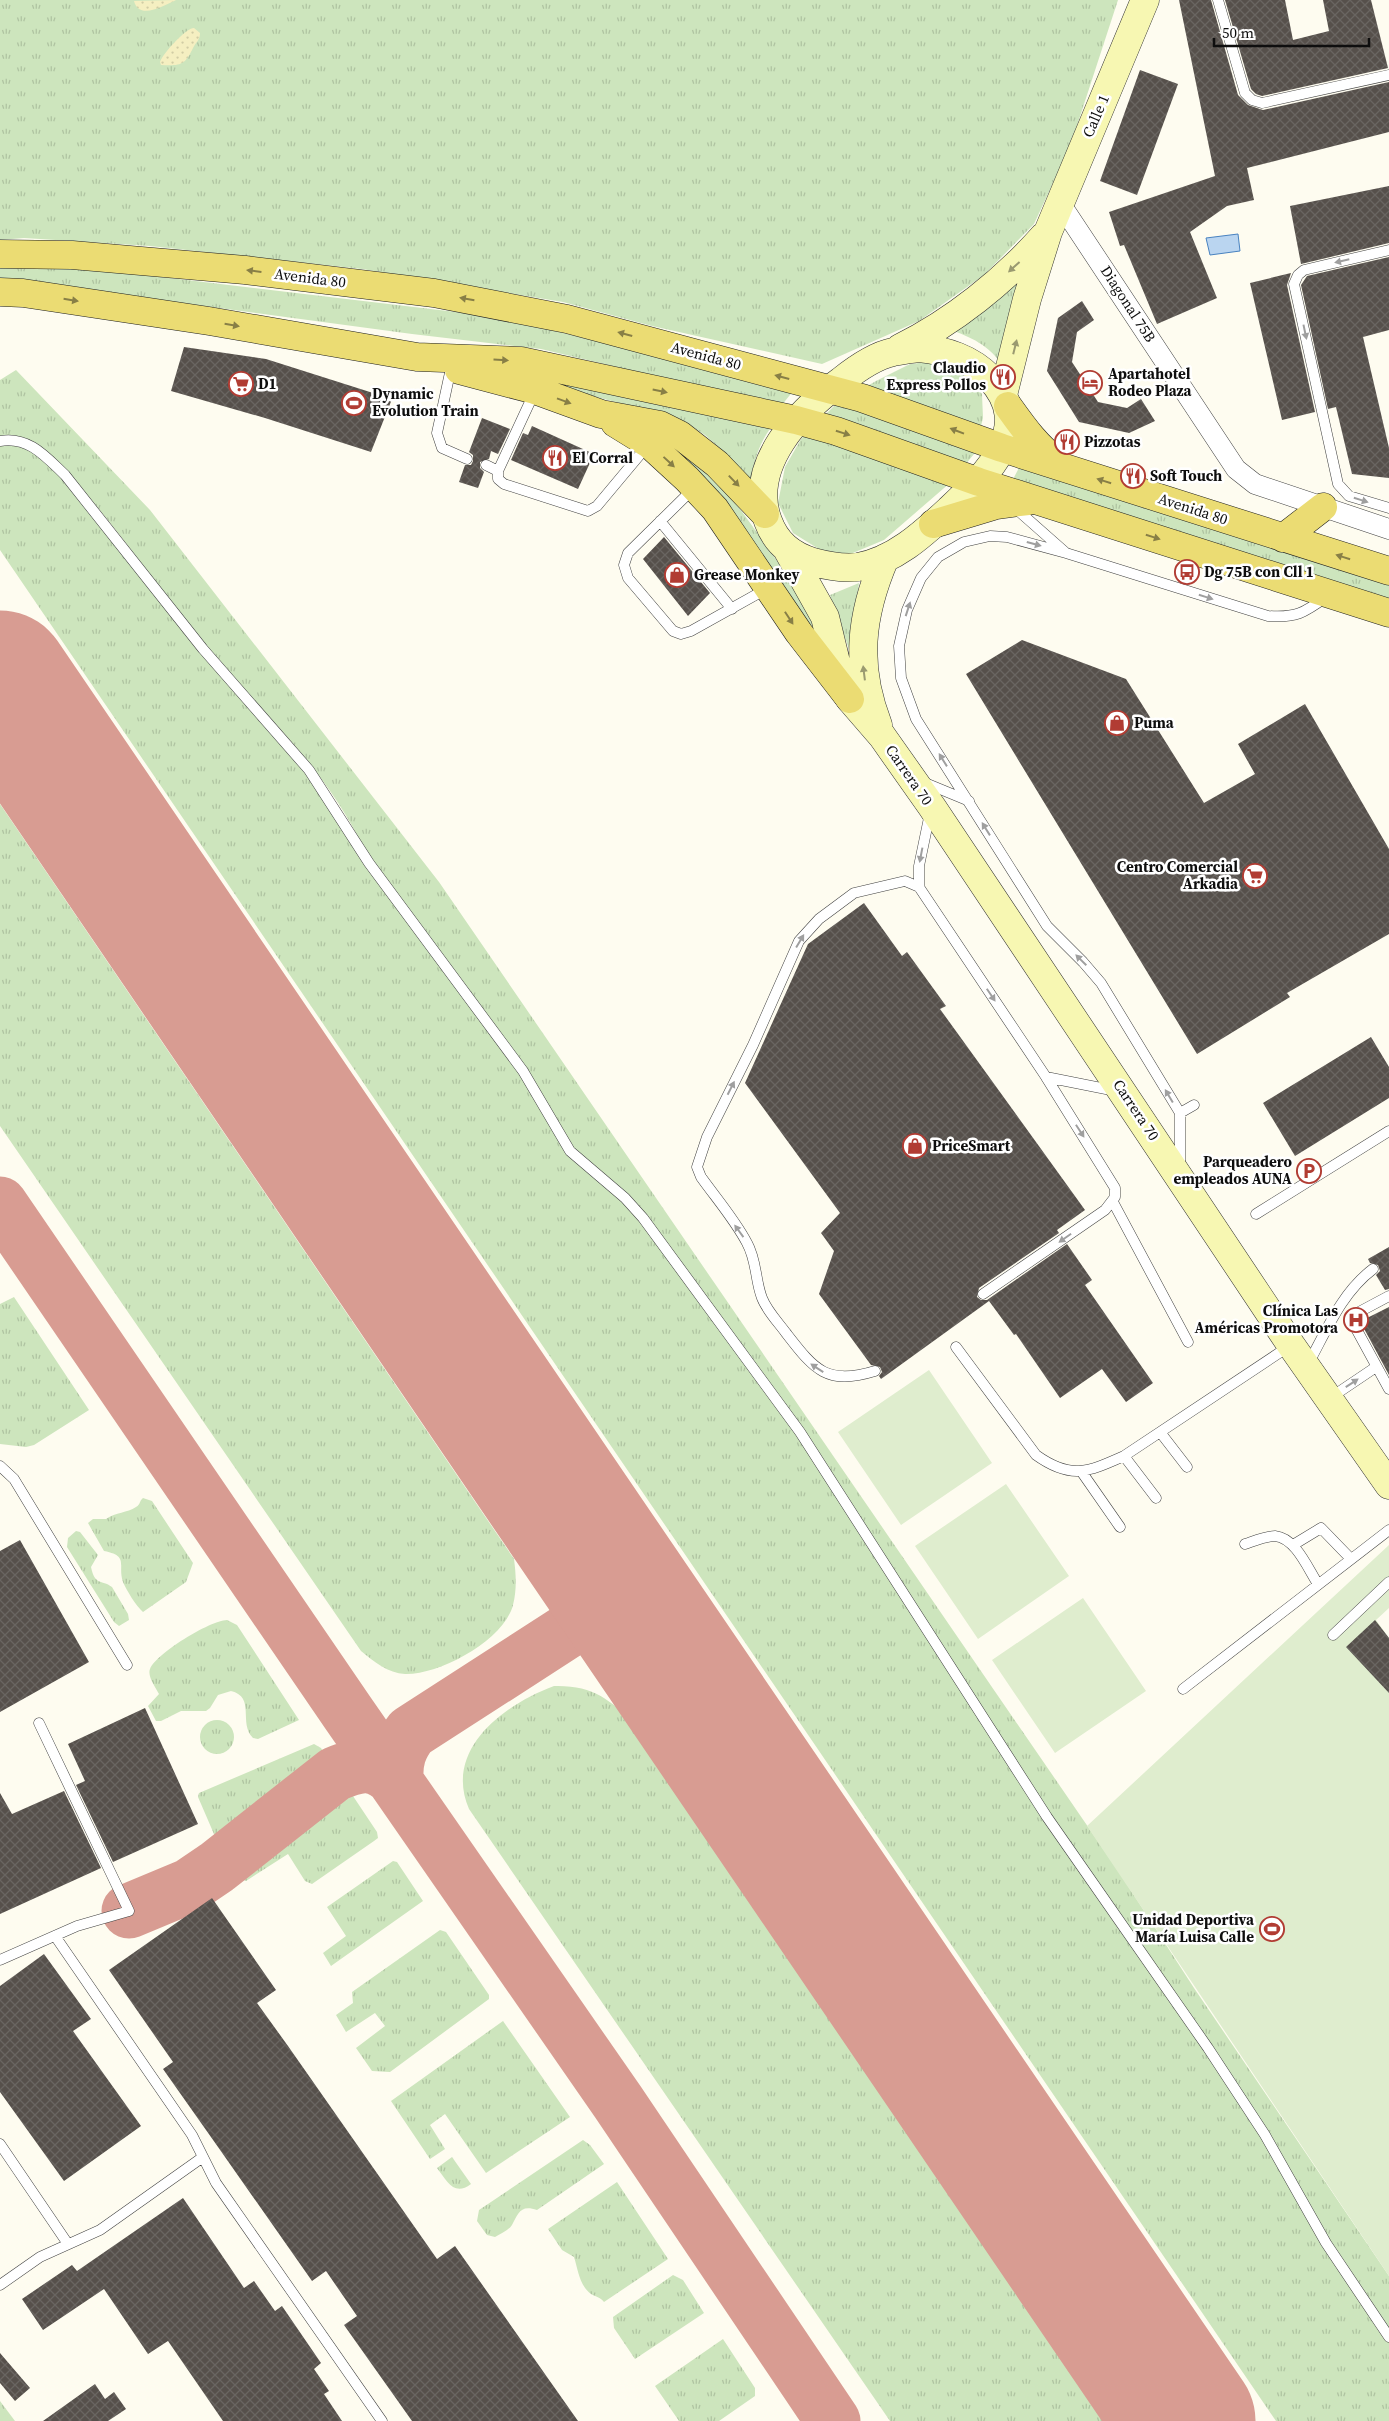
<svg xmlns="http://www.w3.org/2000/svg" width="1389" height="2421" font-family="'Source Serif 4',serif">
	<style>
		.grass { fill: url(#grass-tufts) }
		.sand { fill: url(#sand-dots) }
		.pitch { fill: #dfedce }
		.water { fill: #bad5f0; stroke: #4882c0 }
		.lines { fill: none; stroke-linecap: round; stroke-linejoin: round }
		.taxiway { stroke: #d89c92; stroke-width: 55 }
		.runway { stroke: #d89c92; stroke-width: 139 }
		.building { fill: url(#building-cross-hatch) }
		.service-casing { stroke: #414141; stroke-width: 11 }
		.minor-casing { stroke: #414141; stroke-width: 21 }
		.secondary-casing { stroke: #303030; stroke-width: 29 }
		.primary-casing { stroke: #1f1f1f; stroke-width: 29 }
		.service { stroke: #fff; stroke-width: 10 }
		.minor { stroke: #fff; stroke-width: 20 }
		.secondary { stroke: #f7f7b2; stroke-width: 28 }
		.primary { stroke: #ebdc73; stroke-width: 28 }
		.oneway { fill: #9f9f9f }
		.oneway2 { fill: #9a9a70 }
		.oneway3 { fill: #887f46 }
		.labels { text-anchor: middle; stroke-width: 5; stroke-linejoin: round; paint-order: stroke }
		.street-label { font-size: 15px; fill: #0e0e0e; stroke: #fff }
		.poi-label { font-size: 15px; font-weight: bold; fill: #0e0e0e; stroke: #fff; text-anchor: start }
	</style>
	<defs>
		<pattern id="grass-tufts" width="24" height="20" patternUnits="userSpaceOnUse" patternTransform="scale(1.25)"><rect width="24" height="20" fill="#cde5bd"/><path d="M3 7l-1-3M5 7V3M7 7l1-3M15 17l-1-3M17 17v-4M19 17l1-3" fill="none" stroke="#afc3a1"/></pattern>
		<pattern id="sand-dots" width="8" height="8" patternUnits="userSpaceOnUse" patternTransform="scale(1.25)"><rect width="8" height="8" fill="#f5efc1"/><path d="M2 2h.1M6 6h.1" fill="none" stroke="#d1cca5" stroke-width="1.8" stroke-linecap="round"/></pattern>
		<pattern id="building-cross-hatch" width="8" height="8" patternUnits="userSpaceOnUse" patternTransform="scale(1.25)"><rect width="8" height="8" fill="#56504b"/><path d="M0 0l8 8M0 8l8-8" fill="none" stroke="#696561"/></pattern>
	</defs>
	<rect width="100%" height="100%" fill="#fefcf0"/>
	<path class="grass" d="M0 0H1118L1071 144 1034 224 984 275 919 321 822 364 652 326 563 302 362 269 150 246 24 238 0 240Z
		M19 260 498 317 794 390 781 406 541 349 412 334 19 281 0 282V261Z
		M1026 270 1003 366C989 345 971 337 948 329Z
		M937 361 967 374 982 394 983 418 974 454 951 482 884 540 848 555 822 551 793 533 778 503 785 467 801 439 836 404 876 381 910 364Z
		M507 368 772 426C758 445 754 461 750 484L725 453 705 435 678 418 565 389Z
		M16 370 150 510 439 882 1117 1869 1194 1988 1389 2276V2421H1276L0 550V444L20 445 36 452 61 478 97 519 177 622 304 770 357 851 363 847C324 764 252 704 195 633 144 571 102 503 42 449 29 440 16 437 0 437V380Z
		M655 433 722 484 774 556 814 621 821 644Z
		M1021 464 1389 579V603L1012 481Z
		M859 583 856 604 857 672 830 595Z
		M0 804 514 1559C516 1574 517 1589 513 1605 504 1640 440 1675 405 1674 388 1673 374 1662 361 1651L0 1126Z
		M14 1297 89 1410 34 1445 26 1447 0 1444V1304Z
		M143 1498 152 1501 193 1563 186 1582 143 1612C136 1606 127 1591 123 1582 117 1565 130 1556 104 1551L88 1523 93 1519H106C116 1512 127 1513 136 1507 141 1504 139 1501 143 1498Z
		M76 1531 80 1532 98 1555 91 1567C95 1586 101 1579 112 1587L128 1614 129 1620 119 1626 114 1622 67 1547 68 1538Z
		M227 1620 237 1625 299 1720 258 1739 253 1738C238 1723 256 1697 231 1691L218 1695 210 1708 206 1711H181L161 1721H156L148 1706 159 1694C156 1688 147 1676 150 1669 157 1653 209 1621 227 1620Z
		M554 1686C593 1685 609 1699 636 1725L1110 2421H890L469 1809C443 1749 505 1704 554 1686Z
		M200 1737a17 17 0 1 1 34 0a17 17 0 1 1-34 0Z
		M314 1744 321 1748 325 1755 319 1769 227 1843 217 1841 198 1797 199 1793Z
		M340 1785 347 1787 377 1832 378 1838 374 1841 312 1884 305 1881 288 1854 246 1881 241 1879 236 1872 237 1867Z
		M393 1861 397 1862 423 1901 331 1966 323 1953 346 1936 327 1907Z
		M440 1930 446 1932 489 1995V1999L390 2072 372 2071 356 2048 385 2026 375 2013 346 2032 336 2015 353 2003 352 1992Z
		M503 2021 570 2117 486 2173 445 2114 430 2125 445 2149 430 2159 391 2101Z
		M583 2140 590 2145 604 2164 537 2210C520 2204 518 2214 512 2225 509 2230 500 2234 495 2237L487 2235 477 2221 479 2210Z
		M452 2157 471 2184C454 2197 447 2181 437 2168Z
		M617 2182 668 2259 604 2302C600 2297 596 2297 591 2294 579 2285 578 2269 574 2257L562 2250 548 2229Z
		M673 2275 683 2280 704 2313 635 2359 614 2328 613 2317Z
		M723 2339 755 2388V2396L719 2421H679L655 2386Z
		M0 2401 15 2421H0Z"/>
	<path class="sand" d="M176 0C165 5 139 21 134 1Z
		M194 28 200 33C200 40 196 42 193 48 185 65 181 66 161 65L160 62C163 53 186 28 194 28Z"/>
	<path class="pitch" d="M929 1370 992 1463 901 1525 838 1432Z
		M1006 1484 1069 1576 978 1639 915 1546Z
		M1389 1545V1608L1376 1620 1389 1638V2276L1087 1826Z
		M1083 1598 1146 1691 1055 1753 992 1660Z"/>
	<path class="water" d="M1238 234 1240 251 1210 255 1206 238Z"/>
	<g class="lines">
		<path class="taxiway" d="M0 1204 348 1713 618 2102 833 2421
			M583 1621C603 1598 611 1588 598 1559
			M396 1780C395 1761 399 1747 411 1732L583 1621C604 1611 625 1605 642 1623
			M129 1911 189 1886 217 1867 335 1774C362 1763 373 1761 396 1780"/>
		<path class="runway" d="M0 680 1186 2421"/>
	</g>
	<path class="building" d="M1179 0H1211L1238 95 1248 105 1263 110 1389 82V132L1247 168 1254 200 1227 206 1190 232 1217 298 1157 324 1124 245 1120 246 1109 212 1215 176Z
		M1225 0H1285L1293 40 1329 31 1323 0H1371L1388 68 1262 96 1256 94 1251 89Z
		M1140 70 1178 84 1137 195 1100 181Z
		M1389 186V243L1301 264 1290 206Z
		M1389 257V330L1363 337 1389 448V478L1352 474 1336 407 1328 409 1301 285 1307 276Z
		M1291 273 1287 285 1315 412 1282 420 1250 283Z
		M1082 301 1094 320 1077 332 1072 362 1098 402 1127 408 1141 399 1155 421 1129 433 1079 422 1047 371 1058 318Z
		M184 347 266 359 392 399 371 452 265 418 171 391Z
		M482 418 510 429 498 454 491 451 489 459 480 462V468L484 472 478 488 459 482 465 465H471L473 461V455L469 452Z
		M532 426 594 454 578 489 511 460 523 433 528 435Z
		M664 537 710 593 688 616 643 559Z
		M1022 640 1126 679 1204 803 1255 774 1238 744 1305 704 1389 849V934L1287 993 1290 997 1197 1054 966 674Z
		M864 903 902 956 907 952 946 1006 940 1009 1085 1210 1057 1230 1059 1233 979 1288 977 1297 981 1300H987L1067 1244 1092 1280 1085 1285 1153 1383 1126 1402 1102 1369 1060 1398 1016 1334 1014 1335 989 1301 881 1379 879 1376 882 1372 880 1367 871 1365 819 1294 834 1251 821 1233 840 1213 745 1083 808 944Z
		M1371 1037 1389 1067V1098L1295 1156 1263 1103Z
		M1389 1247V1289L1385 1290 1376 1275 1380 1271 1378 1265 1370 1263 1368 1259Z
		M1389 1307V1375L1361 1323 1363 1320Z
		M20 1540 89 1662 0 1712V1551Z
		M1375 1620 1389 1638V1693L1346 1647Z
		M145 1708 198 1824 113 1862 76 1785 85 1781 68 1744Z
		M64 1791 101 1868 0 1914V1793L12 1814Z
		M212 1898 276 1990 257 2003 288 2046 437 2259 455 2246 578 2421H412L344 2325 357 2316 326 2271 312 2281 218 2147 163 2069 173 2062 109 1970Z
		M44 1954 91 2019 73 2031 141 2126 64 2181 0 2092V1986Z
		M183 2198 244 2288 254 2281 275 2311 282 2306 321 2363 314 2369 329 2391 324 2394 342 2421H223L168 2341 148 2354 104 2289 43 2330 22 2299 72 2265 77 2271Z
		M0 2353 30 2388 15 2401 0 2383Z
		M95 2384 105 2399 114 2392 126 2409 108 2421H43Z"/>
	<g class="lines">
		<defs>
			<path id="service" d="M1218 0 1245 93 1252 100 1262 103 1389 75
				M1389 250 1304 270 1298 275 1294 284 1338 484 1349 496 1389 508
				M451 368 437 433 442 448 467 459
				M535 391 498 471V479L504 484 588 511 597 506 648 445
				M0 441C29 436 46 457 65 475L203 649 309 770 369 863 523 1071 570 1151 625 1198 643 1218 800 1432 1047 1817 1208 2048 1265 2135 1326 2243 1389 2337
				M486 465 498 471
				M694 488 628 553 624 565 628 578 673 631 681 634 691 631 768 588
				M1014 507 1065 552
				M660 521 732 609
				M923 782 969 801
				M930 813 919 866V887L1046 1077 1115 1188V1197L1105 1210 983 1294
				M1046 1077 1116 1091
				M1180 1113 1194 1105
				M1180 1165V1113L1101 983 1083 962 1047 926 916 719 901 678 899 646 907 610 921 578 938 557 964 542 990 536 1007 537 1066 553 1268 616C1296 618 1304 613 1326 597
				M1113 1202 1188 1342
				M1256 1214 1389 1131
				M1389 1296 1359 1312 1353 1323 1389 1389
				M956 1347 1036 1455C1071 1480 1088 1472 1124 1456L1291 1345
				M1307 1366C1326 1332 1341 1293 1373 1269
				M875 1371C826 1386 814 1369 786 1333 778 1322 767 1311 762 1298 755 1280 757 1261 747 1243 735 1220 716 1198 701 1177L697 1167 707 1137 753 1045 799 941 819 919 854 893 905 881 919 887
				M1330 1398 1376 1367
				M1160 1432 1187 1467
				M1124 1456 1156 1498
				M0 1466 14 1479 127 1665
				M1081 1471 1120 1527
				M1245 1544C1254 1541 1266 1536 1275 1536 1296 1538 1308 1569 1318 1584
				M1293 1545 1321 1528 1351 1559
				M1333 1635 1389 1582
				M1183 1689 1389 1530
				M55 1936 192 2135 216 2183 382 2421
				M0 1960 77 1926 129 1911 39 1723
				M0 2144 68 2244
				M0 2285 40 2257 100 2230 203 2157"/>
			<path id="minor" d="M1060 203 1236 469 1255 484 1389 529"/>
			<path id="secondary" d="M900 348C953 322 1004 281 1043 237
				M919 348C947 351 970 358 990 378 1037 428 986 475 949 510 923 534 894 561 858 567 843 569 828 566 813 562 791 555 776 543 768 521 747 465 800 411 841 381 856 369 874 356 893 352 901 350 911 349 919 348Z
				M1003 395 1027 299 1048 232 1145 0
				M788 551 825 617 842 687 850 699 882 736 932 807 1291 1345 1389 1485
				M878 725C855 666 860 616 885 558"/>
			<path id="primary" d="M0 254 72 255 245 270 434 293 567 319 862 398 1002 448 1389 571
				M0 292 23 293 209 321 417 357 521 361 796 420 836 431 979 482 1389 613
				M459 370 535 390 601 414 660 425 680 435 717 464 765 514
				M1008 406C1023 427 1037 447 1058 462
				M615 423 649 444 687 479 715 509 799 633 850 699
				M933 524 996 505 1028 501
				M1283 538 1323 507"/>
		</defs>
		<use href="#service" class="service-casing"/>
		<use href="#minor" class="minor-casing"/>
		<use href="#secondary" class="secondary-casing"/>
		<use href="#primary" class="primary-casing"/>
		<use href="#service" class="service"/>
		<use href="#minor" class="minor"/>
		<use href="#secondary" class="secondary"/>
		<use href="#primary" class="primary"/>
	</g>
	<defs><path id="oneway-solid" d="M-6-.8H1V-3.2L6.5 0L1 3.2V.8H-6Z" transform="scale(1.25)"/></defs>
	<g class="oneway">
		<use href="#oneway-solid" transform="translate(1342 261) rotate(167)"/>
		<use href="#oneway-solid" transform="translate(1305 332) rotate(78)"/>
		<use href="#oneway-solid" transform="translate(1361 500) rotate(17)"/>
		<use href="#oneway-solid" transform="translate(1034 544) rotate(15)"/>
		<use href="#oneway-solid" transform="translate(1206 597) rotate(17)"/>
		<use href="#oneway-solid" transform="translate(908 609) rotate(-72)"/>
		<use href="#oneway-solid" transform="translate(943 760) rotate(-122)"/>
		<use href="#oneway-solid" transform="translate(986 829) rotate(-122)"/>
		<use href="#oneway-solid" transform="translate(921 855) rotate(101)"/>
		<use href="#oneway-solid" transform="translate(800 941) rotate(-59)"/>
		<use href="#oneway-solid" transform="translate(1081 960) rotate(-135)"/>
		<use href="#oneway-solid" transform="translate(991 995) rotate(56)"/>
		<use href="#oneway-solid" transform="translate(731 1088) rotate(-63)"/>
		<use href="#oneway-solid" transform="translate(1169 1096) rotate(-121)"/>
		<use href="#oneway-solid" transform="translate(1080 1131) rotate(57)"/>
		<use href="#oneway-solid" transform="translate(739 1231) rotate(-126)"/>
		<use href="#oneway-solid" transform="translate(1065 1238) rotate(145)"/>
		<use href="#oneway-solid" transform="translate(817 1368) rotate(-147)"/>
		<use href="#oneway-solid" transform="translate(1352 1383) rotate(-33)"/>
	</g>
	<g class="oneway2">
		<use href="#oneway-solid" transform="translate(1014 267) rotate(138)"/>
		<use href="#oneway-solid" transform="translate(1015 347) rotate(-76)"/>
		<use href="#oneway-solid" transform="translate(864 673) rotate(-97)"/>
	</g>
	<g class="oneway3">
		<use href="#oneway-solid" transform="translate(254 271) rotate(-173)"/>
		<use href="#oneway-solid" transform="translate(467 299) rotate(-170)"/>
		<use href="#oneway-solid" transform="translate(71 300) rotate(9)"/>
		<use href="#oneway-solid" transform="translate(232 325) rotate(10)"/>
		<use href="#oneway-solid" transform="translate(625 334) rotate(-165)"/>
		<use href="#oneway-solid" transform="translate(501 360) rotate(3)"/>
		<use href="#oneway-solid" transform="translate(782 377) rotate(-165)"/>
		<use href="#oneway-solid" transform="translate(660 391) rotate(12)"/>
		<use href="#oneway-solid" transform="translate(564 401) rotate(20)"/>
		<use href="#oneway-solid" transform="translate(957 431) rotate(-159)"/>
		<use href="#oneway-solid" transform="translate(843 433) rotate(18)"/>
		<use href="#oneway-solid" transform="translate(669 462) rotate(43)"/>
		<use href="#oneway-solid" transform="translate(734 481) rotate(46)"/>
		<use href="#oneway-solid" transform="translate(1104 481) rotate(-162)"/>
		<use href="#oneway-solid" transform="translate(1153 537) rotate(17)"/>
		<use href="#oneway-solid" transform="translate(1343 557) rotate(-162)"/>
		<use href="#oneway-solid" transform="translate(789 618) rotate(57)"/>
	</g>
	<defs>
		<symbol id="restaurant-ring" viewBox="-11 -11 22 22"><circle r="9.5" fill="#fff" stroke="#b13c33" stroke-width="1.5"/><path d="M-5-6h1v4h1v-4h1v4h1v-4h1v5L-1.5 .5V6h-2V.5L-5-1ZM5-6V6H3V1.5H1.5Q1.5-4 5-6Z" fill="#b13c33"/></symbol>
		<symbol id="hotel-ring" viewBox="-11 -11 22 22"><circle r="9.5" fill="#fff" stroke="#b13c33" stroke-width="1.5"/><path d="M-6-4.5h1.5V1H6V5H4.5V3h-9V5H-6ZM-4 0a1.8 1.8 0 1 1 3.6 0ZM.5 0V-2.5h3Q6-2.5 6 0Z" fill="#b13c33"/></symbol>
		<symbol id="supermarket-ring" viewBox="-11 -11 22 22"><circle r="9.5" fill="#fff" stroke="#b13c33" stroke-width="1.5"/><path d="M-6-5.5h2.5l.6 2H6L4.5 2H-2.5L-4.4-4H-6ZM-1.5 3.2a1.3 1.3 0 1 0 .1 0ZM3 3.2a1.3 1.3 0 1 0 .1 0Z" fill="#b13c33"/></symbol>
		<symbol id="stadium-ring" viewBox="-11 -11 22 22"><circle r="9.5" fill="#fff" stroke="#b13c33" stroke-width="1.5"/><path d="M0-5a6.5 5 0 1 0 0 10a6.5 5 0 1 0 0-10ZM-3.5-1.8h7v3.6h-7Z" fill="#b13c33"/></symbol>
		<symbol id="bus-ring" viewBox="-11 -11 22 22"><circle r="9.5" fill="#fff" stroke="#b13c33" stroke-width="1.5"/><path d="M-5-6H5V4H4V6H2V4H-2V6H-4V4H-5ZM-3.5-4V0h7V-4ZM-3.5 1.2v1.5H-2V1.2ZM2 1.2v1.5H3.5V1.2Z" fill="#b13c33"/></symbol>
		<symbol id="shop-ring" viewBox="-11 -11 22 22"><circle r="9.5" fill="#fff" stroke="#b13c33" stroke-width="1.5"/><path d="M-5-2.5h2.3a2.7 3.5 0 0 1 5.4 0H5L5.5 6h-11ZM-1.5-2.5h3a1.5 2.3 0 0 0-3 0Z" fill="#b13c33"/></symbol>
		<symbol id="parking-ring" viewBox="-11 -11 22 22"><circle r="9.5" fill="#fff" stroke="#b13c33" stroke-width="1.5"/><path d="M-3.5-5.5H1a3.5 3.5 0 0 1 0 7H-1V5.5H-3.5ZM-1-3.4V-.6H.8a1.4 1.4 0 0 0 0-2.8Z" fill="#b13c33"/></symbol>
		<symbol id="hospital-ring" viewBox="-11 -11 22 22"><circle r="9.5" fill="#fff" stroke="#b13c33" stroke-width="1.5"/><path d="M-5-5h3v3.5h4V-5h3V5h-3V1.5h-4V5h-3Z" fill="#b13c33"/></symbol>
	</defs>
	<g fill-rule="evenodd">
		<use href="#restaurant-ring" x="989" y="363" width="28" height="28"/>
		<use href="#hotel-ring" x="1076" y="369" width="28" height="28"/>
		<use href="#supermarket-ring" x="227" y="370" width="28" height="28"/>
		<use href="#stadium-ring" x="340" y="389" width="28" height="28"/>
		<use href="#restaurant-ring" x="1053" y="428" width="28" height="28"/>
		<use href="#restaurant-ring" x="541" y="444" width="28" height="28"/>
		<use href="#restaurant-ring" x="1119" y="462" width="28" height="28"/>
		<use href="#bus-ring" x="1173" y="558" width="28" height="28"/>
		<use href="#shop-ring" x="663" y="561" width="28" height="28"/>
		<use href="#shop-ring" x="1103" y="709" width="28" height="28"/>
		<use href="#supermarket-ring" x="1241" y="862" width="28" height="28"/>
		<use href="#shop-ring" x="901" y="1132" width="28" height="28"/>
		<use href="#parking-ring" x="1295" y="1157" width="28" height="28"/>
		<use href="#hospital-ring" x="1342" y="1306" width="28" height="28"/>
		<use href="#stadium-ring" x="1258" y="1915" width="28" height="28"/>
	</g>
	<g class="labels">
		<g class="street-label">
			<text transform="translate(1096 116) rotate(-67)" y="5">Calle 1</text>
			<text transform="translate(310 278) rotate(7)" y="5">Avenida 80</text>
			<text transform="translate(1128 304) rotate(57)" y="5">Diagonal 75B</text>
			<text transform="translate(706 356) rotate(15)" y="5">Avenida 80</text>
			<text transform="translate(1193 509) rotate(18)" y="5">Avenida 80</text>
			<text transform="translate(909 775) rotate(55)" y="5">Carrera 70</text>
			<text transform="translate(1136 1110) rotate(56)" y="5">Carrera 70</text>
		</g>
		<g class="poi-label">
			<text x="986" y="373" text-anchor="end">Claudio<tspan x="986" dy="17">Express Pollos</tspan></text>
			<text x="1108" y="379">Apartahotel<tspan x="1108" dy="17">Rodeo Plaza</tspan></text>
			<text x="258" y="389">D1</text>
			<text x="372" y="399">Dynamic<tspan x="372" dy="17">Evolution Train</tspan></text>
			<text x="1084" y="447">Pizzotas</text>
			<text x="572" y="463">El Corral</text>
			<text x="1150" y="481">Soft Touch</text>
			<text x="1204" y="577">Dg 75B con Cll 1</text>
			<text x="694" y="580">Grease Monkey</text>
			<text x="1134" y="728">Puma</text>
			<text x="1238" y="872" text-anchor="end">Centro Comercial<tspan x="1238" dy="17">Arkadia</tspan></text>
			<text x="932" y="1151">PriceSmart</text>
			<text x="1292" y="1167" text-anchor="end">Parqueadero<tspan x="1292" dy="17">empleados AUNA</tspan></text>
			<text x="1338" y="1316" text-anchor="end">Clínica Las<tspan x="1338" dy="17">Américas Promotora</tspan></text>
			<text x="1254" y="1925" text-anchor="end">Unidad Deportiva<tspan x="1254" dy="17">María Luisa Calle</tspan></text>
		</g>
	</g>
	<path d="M1214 38v8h155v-8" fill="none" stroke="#0e0e0e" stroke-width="2.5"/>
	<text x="1222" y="38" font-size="15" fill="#0e0e0e" stroke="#ffffff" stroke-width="4" paint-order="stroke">50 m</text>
</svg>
